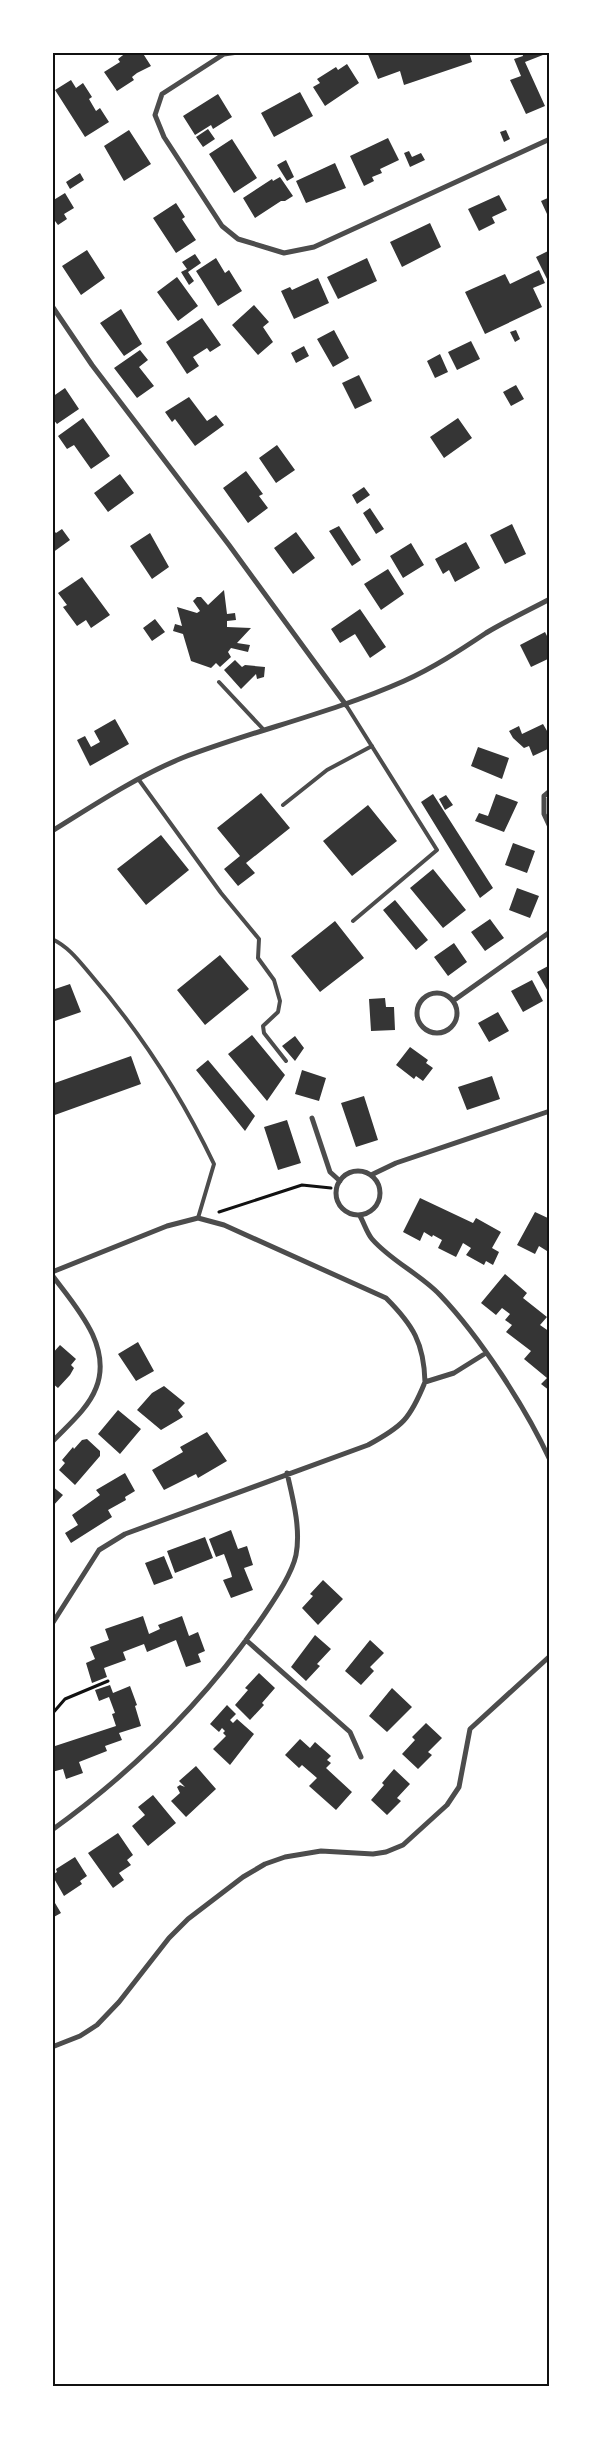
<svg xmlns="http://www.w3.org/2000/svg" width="602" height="2439" font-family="Poppins,sans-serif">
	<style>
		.building { fill: #353535 }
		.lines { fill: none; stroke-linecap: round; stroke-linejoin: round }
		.path { stroke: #111; stroke-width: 3 }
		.service { stroke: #4c4c4c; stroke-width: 4 }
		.minor { stroke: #4c4c4c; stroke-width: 5 }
		.neatline { fill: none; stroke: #111; stroke-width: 2 }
	</style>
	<rect width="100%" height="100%" fill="#fff"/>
	<path class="building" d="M127 52H142L151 66 137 73 132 77 134 80 117 91 104 72 120 62 118 59Z
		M367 52H469L472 62 404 85 400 71 378 79Z
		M522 52 548 53 525 62 545 106 526 114 510 80 521 76 514 59 523 56Z
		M347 64 359 83 325 106 313 87 320 83 317 79 336 67 338 70Z
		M71 80 76 88 83 83 92 97 89 99 96 111 100 108 109 122 85 137 55 90Z
		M300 92 313 116 274 137 261 113Z
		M218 94 232 117 213 129 211 125 195 135 183 116Z
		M208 129 215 139 203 147 196 137Z
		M129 130 151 164 124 181 104 146Z
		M506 130 510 139 504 142 500 132Z
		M388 138 399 160 380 169 382 173 372 177 374 181 364 186 350 156Z
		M232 139 257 178 234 193 209 154Z
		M409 151 412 157 421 153 425 160 410 167 404 153Z
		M286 160 294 177 287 181 277 165Z
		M335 163 346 188 306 203 296 181Z
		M80 173 84 180 70 189 66 182Z
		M280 177 293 196 285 201H281L255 218 243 198 272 179 273 181Z
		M65 193 74 208 64 214 67 219 58 225 52 217V201Z
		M499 195 507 210 492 217 495 223 479 231 468 209Z
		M550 197V212L547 214 541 201Z
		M176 203 185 217 182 219 196 240 176 253 153 218Z
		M430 223 441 247 402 267 390 242Z
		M87 250 105 278 81 295 62 266Z
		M550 250V285L536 257Z
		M195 254 201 263 188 272 194 281 189 285 181 272 187 269 182 262Z
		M216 258 225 273 229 270 242 291 218 306 196 271Z
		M367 258 377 281 338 299 327 277Z
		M539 270 545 283 533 288 542 307 485 334 465 292 505 274 510 284Z
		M177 277 198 306 178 321 157 292Z
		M318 278 329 303 294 319 281 291 290 287 292 290Z
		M254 305 269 322 263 327 273 342 258 355 232 325Z
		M121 309 142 344 124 356 100 323Z
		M202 318 221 345 210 352 207 348 193 357 199 366 187 374 166 342Z
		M334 330 349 358 333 367 317 339Z
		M516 330 520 339 515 342 510 332Z
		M471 341 480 359 457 370 448 352Z
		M304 346 309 356 296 363 291 353Z
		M140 350 148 360 139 367 154 386 137 398 114 368Z
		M440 354 448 372 435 378 427 361Z
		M359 375 372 401 355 409 342 383Z
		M516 385 524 399 511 406 503 392Z
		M65 388 79 409 57 424 52 418V397Z
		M189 397 207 421 216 415 224 425 195 446 175 419 172 422 165 412Z
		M83 418 110 456 91 469 74 445 67 449 58 436Z
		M458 418 472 438 444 458 430 437Z
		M277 445 295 470 276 483 259 458Z
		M246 471 263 494 259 496 268 508 248 523 223 488Z
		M120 474 134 493 108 512 94 493Z
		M364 487 370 495 357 504 352 495Z
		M370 508 384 529 376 534 363 513Z
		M512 524 526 554 505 564 490 535Z
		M339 526 361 560 352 566 329 531Z
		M52 529 56 533 62 529 70 540 52 553Z
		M296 532 315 558 293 574 274 548Z
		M150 533 169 567 152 579 130 546Z
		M466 542 480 568 455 582 449 570 443 574 435 559Z
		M411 543 424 565 403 578 390 556Z
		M388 569 404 594 381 610 364 584Z
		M82 577 110 615 91 628 86 620 77 626 63 607 67 605 58 593Z
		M224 590 227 614 235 613 236 620 227 621V627L251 628 237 643 250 645 248 652 231 648 228 652 231 657 220 667 216 663 211 668 191 661 183 634 173 631 175 624 182 626 177 607 197 613 200 611 193 601 197 597H201L208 605Z
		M360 609 386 647 370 658 355 634 340 643 331 629Z
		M155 619 165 632 152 641 143 628Z
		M545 632 547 636 550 635V658L531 667 520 645Z
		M235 660 242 667 245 665 265 667 264 677 257 679 256 674 241 689 224 670Z
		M115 719 129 744 90 766 77 740 85 736 91 747 100 742 94 731Z
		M543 724 550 736V748L533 756 529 746 524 748 513 738 509 731 519 726 522 734Z
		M478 747 509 758 502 779 471 766Z
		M261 793 290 828 246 863 255 873 238 886 224 869 240 856 217 828Z
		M433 794 493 888 480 898 421 802Z
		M496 794 518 802 504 832 475 821 479 813 488 816Z
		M446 795 453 805 445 810 439 799Z
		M368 805 397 841 352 876 323 841Z
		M161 835 189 870 146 905 117 869Z
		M513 843 535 851 527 873 505 865Z
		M433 869 466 910 443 928 410 888Z
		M517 888 539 896 530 918 509 910Z
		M395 900 428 940 416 950 383 910Z
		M490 919 504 938 485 951 471 932Z
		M335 921 364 958 320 992 291 956Z
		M454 943 467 962 448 976 434 957Z
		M220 955 249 989 205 1025 177 990Z
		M550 965V995L537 972Z
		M532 980 543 1001 523 1012 511 991Z
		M70 984 81 1012 52 1022V990Z
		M385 998 386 1007H394L395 1030 371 1031 369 999Z
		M498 1012 509 1031 489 1042 478 1023Z
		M252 1035 285 1075 267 1101 228 1054Z
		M295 1036 304 1048 295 1061 282 1046Z
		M410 1047 428 1060 426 1063 433 1068 423 1081 416 1076 414 1079 396 1065Z
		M131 1056 141 1084 52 1116V1084Z
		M208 1060 255 1116 245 1131 196 1070Z
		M302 1070 326 1078 319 1101 295 1094Z
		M492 1076 500 1099 467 1110 458 1087Z
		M364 1096 378 1140 356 1147 341 1103Z
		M287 1120 301 1163 278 1170 264 1127Z
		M420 1198 473 1223 476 1218 501 1232 492 1248 499 1252 493 1265 486 1261 484 1265 466 1255 471 1248 463 1243 456 1257 438 1248 442 1240 433 1235 432 1237 424 1232 420 1241 403 1232Z
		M535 1212 550 1219V1246L547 1251 539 1246 535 1254 517 1245Z
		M505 1274 527 1293 523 1298 547 1317 540 1325 550 1332V1391L541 1384 547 1378 524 1359 531 1351 506 1332 512 1325 505 1320 510 1314 502 1308 496 1315 481 1303Z
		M138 1342 154 1371 136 1381 118 1354Z
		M60 1345 76 1359 71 1365 74 1368 70 1375 58 1388 52 1383V1354Z
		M164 1386 185 1403 178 1410 183 1417 161 1430 137 1410 152 1393Z
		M118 1410 141 1429 120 1454 98 1434Z
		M207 1432 227 1461 198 1478 196 1474 164 1490 152 1470 183 1452 180 1447Z
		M87 1439 100 1451V1456L75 1485 59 1470 65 1463 62 1460 73 1447 74 1449 82 1440Z
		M125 1473 135 1491 125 1497 126 1500 108 1510 112 1517 71 1543 65 1533 78 1525 72 1515 100 1495 96 1490Z
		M52 1486 63 1495 52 1507Z
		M231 1530 238 1549 247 1546 253 1565 244 1568 253 1590 231 1598 223 1580 232 1577 231 1573 224 1554 216 1557 209 1539Z
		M205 1537 213 1558 175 1573 167 1551Z
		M164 1556 173 1578 154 1585 145 1563Z
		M323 1580 343 1599 318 1625 302 1608 313 1596 310 1594Z
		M143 1616 149 1634 160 1629 158 1625 182 1616 189 1636 198 1632 205 1651 198 1654 201 1662 186 1667 176 1640 147 1652 144 1644 123 1652 126 1660 104 1668 107 1677 92 1683 86 1663 95 1659 90 1647 109 1640 105 1629Z
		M315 1635 331 1649 317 1664 320 1666 306 1681 291 1667Z
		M370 1640 384 1653 370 1667 374 1671 361 1685 345 1671Z
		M259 1673 275 1688 262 1703 264 1705 250 1720 235 1705 248 1690 245 1688Z
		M110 1685 113 1693 130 1686 137 1705 135 1706 141 1726 119 1733 122 1740 105 1746 107 1751 79 1762 83 1773 66 1779 63 1769 52 1772V1747L116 1726 112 1714 115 1713 109 1697 99 1701 95 1690Z
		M392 1688 412 1707 387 1732 369 1716Z
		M227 1705 236 1714 230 1720 233 1723 237 1719 254 1734 230 1765 213 1749 226 1736 223 1733 225 1731 222 1728 219 1732 210 1724Z
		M426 1723 442 1738 428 1752 432 1755 418 1769 402 1754 415 1740 412 1737Z
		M300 1739 310 1748 315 1742 331 1756 327 1760 331 1763 326 1768 352 1792 336 1810 309 1786 317 1778 302 1765 299 1768 285 1755Z
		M196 1766 216 1789 186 1817 171 1801 180 1793 177 1787 180 1785 185 1787 179 1781Z
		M394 1769 410 1784 397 1798 401 1801 387 1815 371 1800 384 1785 382 1783Z
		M153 1795 176 1823 148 1846 132 1826 145 1815 138 1807Z
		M118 1833 133 1855 127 1860 131 1865 119 1873 124 1880 113 1888 88 1853Z
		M75 1857 87 1876 80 1881 82 1884 64 1896 52 1875 57 1872 56 1869Z
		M52 1898 61 1913 52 1918Z"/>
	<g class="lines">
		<path class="path" d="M219 1212 302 1185 331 1188
			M52 1714 65 1699 108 1681"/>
		<path class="service" d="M219 682 264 730
			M346 705 437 850 353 921
			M139 780 221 893 259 939 258 958 274 980 280 1001 278 1012 263 1026 264 1033 286 1061
			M283 805 327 770 372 746
			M52 939C69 947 79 961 91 975 140 1032 182 1097 214 1164L198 1218"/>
		<path class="minor" d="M238 52 224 54 162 94 155 115 164 137 222 226 238 239 284 253 314 247 550 139
			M52 306 92 365 229 545 346 705
			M550 791 544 796V814L550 827
			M52 831C94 805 136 777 182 758 255 730 332 713 404 681 433 668 459 651 486 633 506 621 529 610 550 599
			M417 1013a20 20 0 1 1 40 0a20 20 0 1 1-40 0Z
			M453 1001 550 932
			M312 1118 330 1172 340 1181
			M336 1193a22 22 0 1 1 44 0a22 22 0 1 1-44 0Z
			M371 1175 396 1163 550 1111
			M360 1216C364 1223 367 1233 372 1239 391 1261 420 1274 440 1295 480 1337 526 1408 550 1460
			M52 1272 167 1226 198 1218 224 1225 386 1298C413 1325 424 1343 425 1382
			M52 1275C75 1306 113 1346 96 1388 88 1409 67 1426 52 1442
			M52 1624 99 1550 125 1534 368 1445C403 1426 410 1419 425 1382L454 1373 486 1353
			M246 1640 350 1732 361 1757
			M52 1830C134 1771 207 1698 264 1615 274 1600 292 1574 296 1555 301 1529 293 1499 287 1473
			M52 2047 80 2036 97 2025 119 2002 169 1938 188 1919 243 1877 265 1864 285 1857 321 1851 373 1854 386 1852 403 1845 447 1805 459 1787 470 1729 550 1656"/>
	</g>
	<rect width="602" height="2439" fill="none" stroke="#ffffff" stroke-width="108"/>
	<rect x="54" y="54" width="494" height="2331" class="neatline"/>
</svg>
